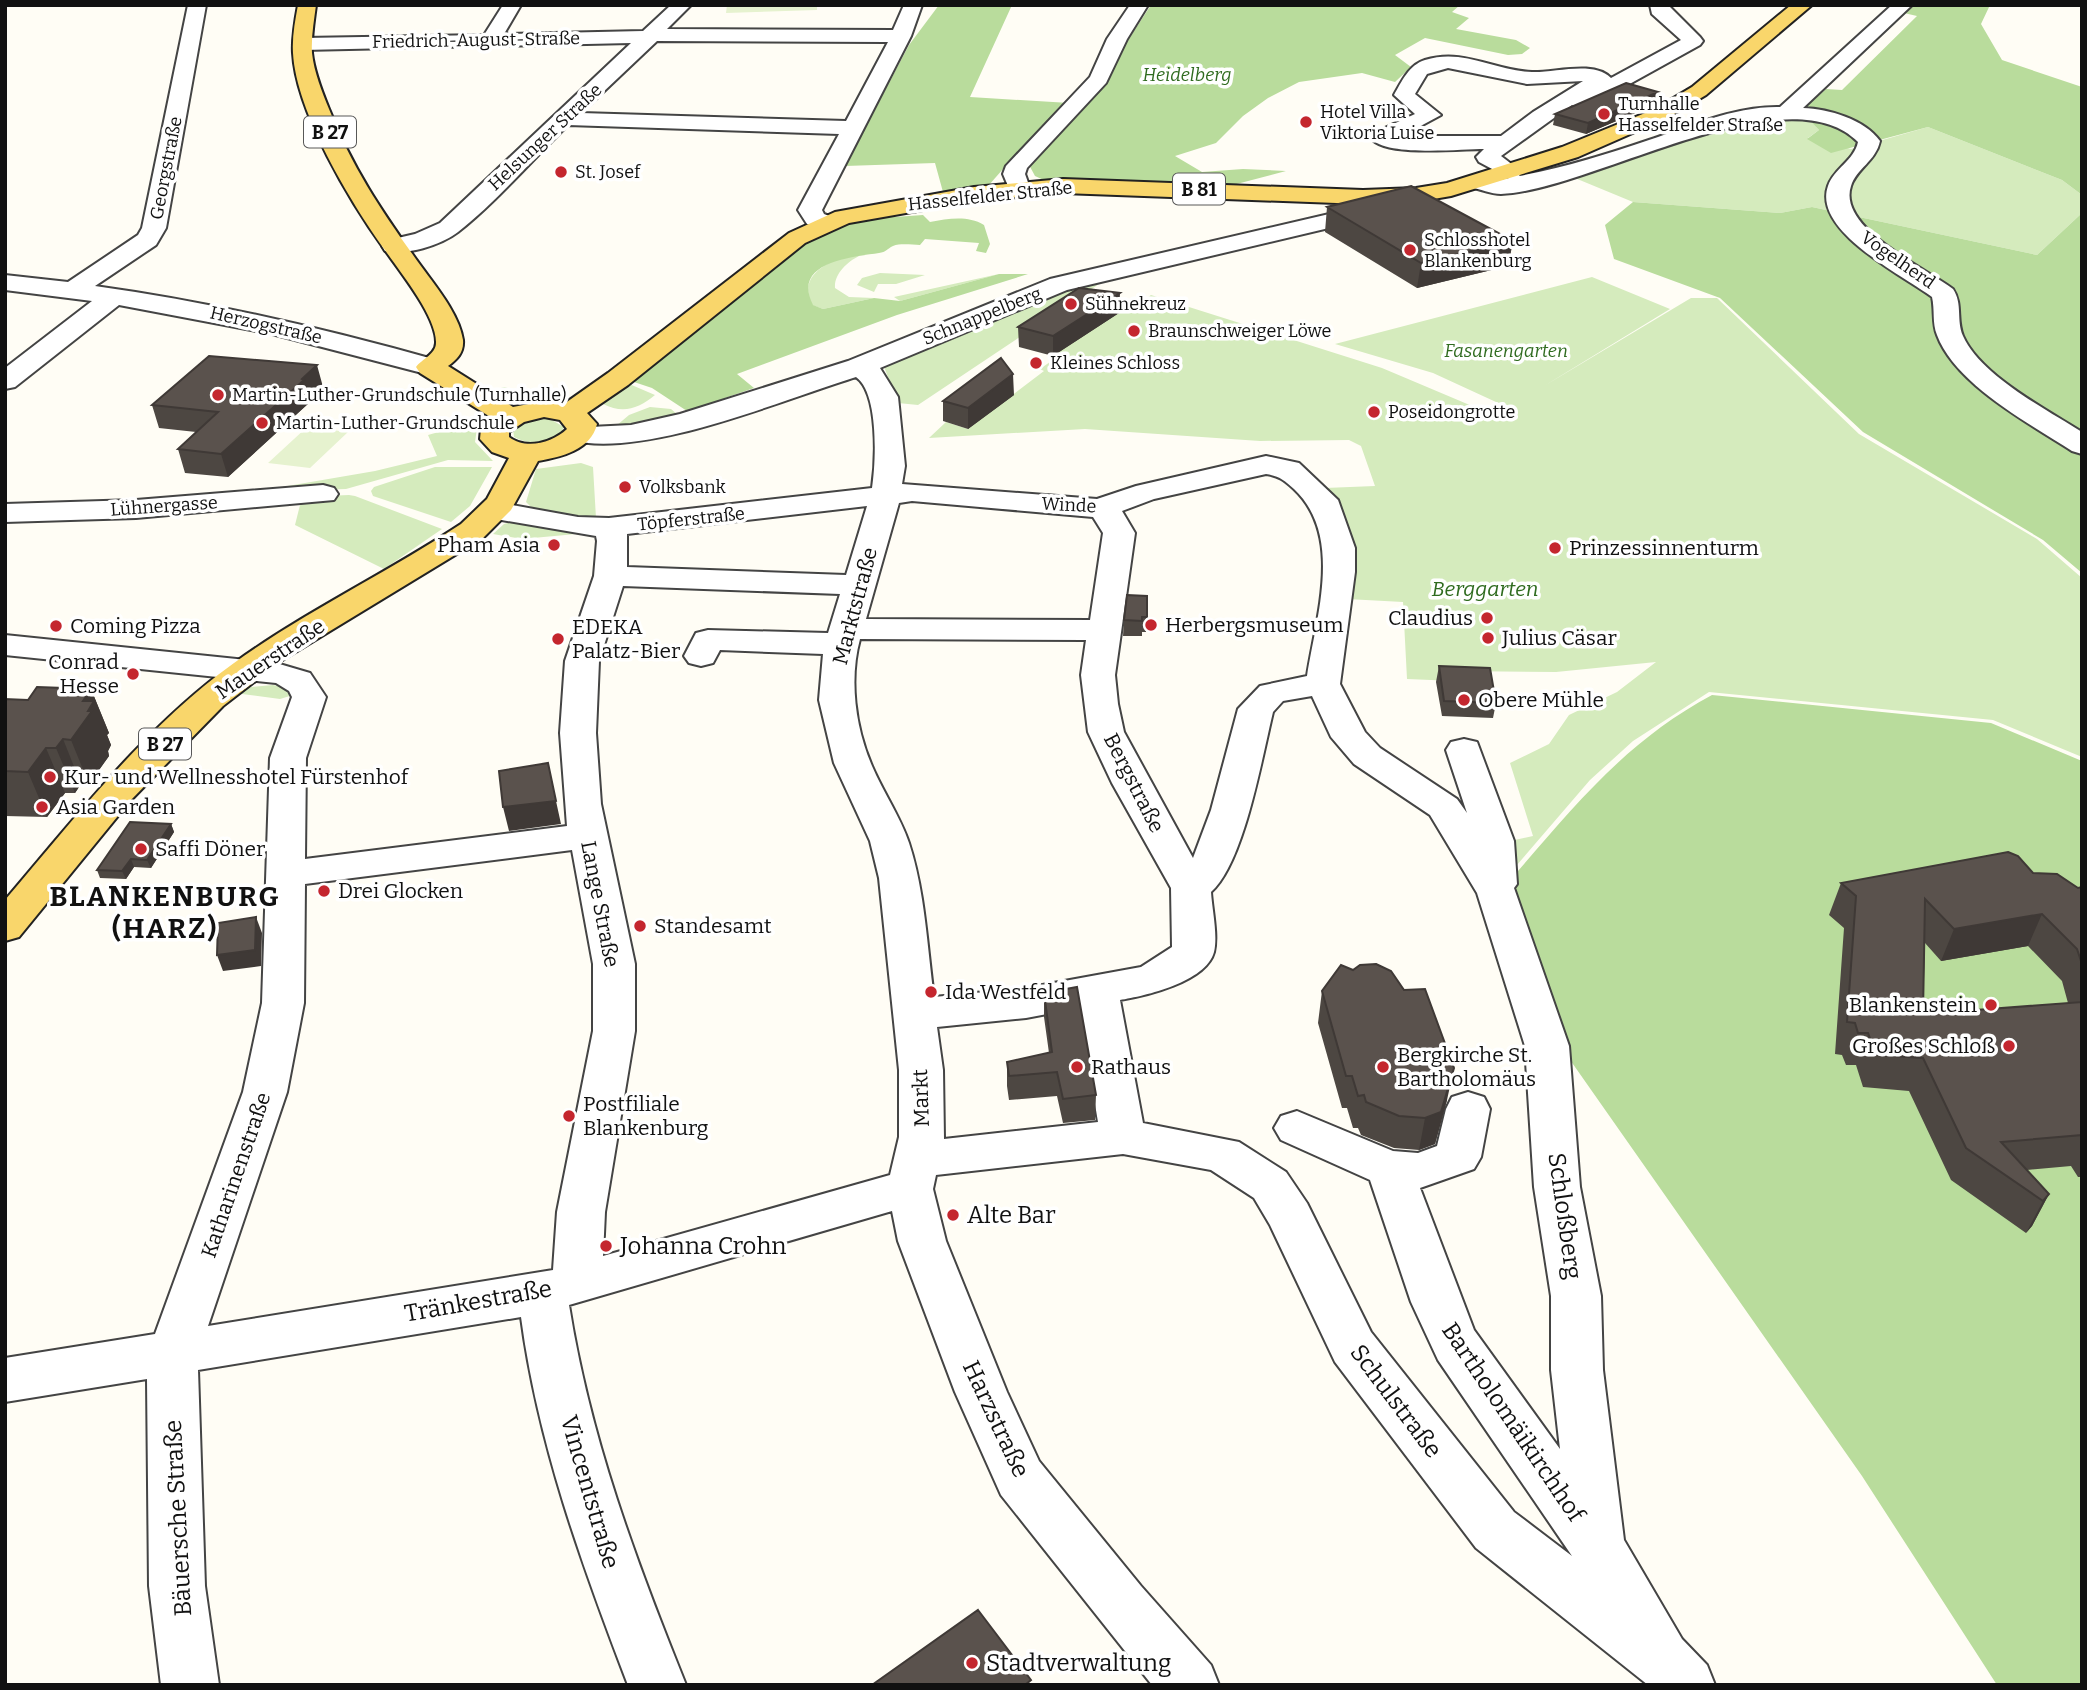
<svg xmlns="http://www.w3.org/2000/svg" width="2087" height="1690" font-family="Bitter,serif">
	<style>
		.green { fill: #d5ebbd }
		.forest { fill: #b9dc9c }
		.pitch { fill: #e6f2cf }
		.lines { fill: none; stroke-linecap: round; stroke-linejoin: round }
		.minor-casing { stroke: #444; stroke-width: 4 }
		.major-casing { stroke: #222; stroke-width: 4 }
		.minor { fill: #fff; fill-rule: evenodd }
		.major { fill: #f9d66b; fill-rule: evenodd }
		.wall { fill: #4d4742; fill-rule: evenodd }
		.shaded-wall { fill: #3f3936 }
		.building { fill: #5a524d; stroke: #3f3936; stroke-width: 2 }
		.poi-dot { fill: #c4262e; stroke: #fff; stroke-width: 2.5 }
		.labels { text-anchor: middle; stroke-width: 7; stroke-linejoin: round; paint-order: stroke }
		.far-street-label { font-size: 18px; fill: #111; stroke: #fff }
		.far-park-label { font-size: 18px; font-style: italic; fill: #2f6b1f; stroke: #fff }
		.far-poi-label { font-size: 18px; fill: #111; stroke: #fff; text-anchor: start }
		.shield { fill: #fff; stroke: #585858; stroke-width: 2 }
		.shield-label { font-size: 19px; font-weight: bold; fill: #111 }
		.poi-label { font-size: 21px; fill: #111; stroke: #fff; text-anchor: start }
		.park-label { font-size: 21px; font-style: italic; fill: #2f6b1f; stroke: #fff }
		.street-label { font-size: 21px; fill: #111; stroke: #fff }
		.near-poi-label { font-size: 24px; fill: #111; stroke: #fff; text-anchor: start }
		.near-street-label { font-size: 24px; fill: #111; stroke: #fff }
		.district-label { font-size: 28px; font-weight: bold; letter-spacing: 2px; fill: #111; stroke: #fff }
	</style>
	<rect width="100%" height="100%" fill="#fffdf5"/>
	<path class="green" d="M1787 117 1811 121 1819 130 1808 138 1851 149 1928 127 2062 180 2082 195V213L2037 255 1812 207 1780 213 1633 202 1570 176 1737 121Z
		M849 255 859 256C847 262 834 274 835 288L849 297 874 298 823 309 812 305C798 276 825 263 849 255Z
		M880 273 925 275 896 284H878L874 292 857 285 862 278Z
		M999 274 900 301 894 297Z
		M1592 277 1670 309 1544 386 1691 298H1717L1859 434 2037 539 2082 578V757L1993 720 1709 692 1633 741 1590 780 1504 880 1501 843 1533 836 1510 763 1549 744 1569 715 1617 692 1656 662 1556 672 1454 671 1455 681 1407 679 1403 602 1347 599 1325 488 1375 486 1361 446 1349 440 1260 441 1085 429 929 438 946 422 968 429 1044 371 1040 369 1057 357 1054 355 1129 305 1135 306 1151 295 1382 368 1491 414 1509 408 1433 373 1335 344Z
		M1099 280V284L918 405 898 403 883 364 1062 289Z
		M627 383 655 395C638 409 623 414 603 404Z
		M504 387 562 401 522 405 494 396V390Z
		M650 407 671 409 678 415 625 427 616 426 629 415Z
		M532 419H550L564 427C556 445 529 446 514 437L513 429Z
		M478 421 475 442 493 461 448 460 346 489 288 491 270 489 375 471 437 456 428 435Z
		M581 463 593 467 596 518 592 522 535 511 526 502 536 469Z
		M435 467H492L470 506 451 522 373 496 371 491 374 487Z
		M349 495 355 496 442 529 384 569 295 525 302 497Z
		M515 521 576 534 522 539 493 534 504 524Z
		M273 685 282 687 293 695 280 699 234 693 251 687Z"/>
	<path class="forest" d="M939 5H1012L970 97 1086 104 1151 5H1460L1452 12 1469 18 1456 29 1516 40 1530 48 1522 54 1508 55 1425 38 1395 55 1411 67 1395 82 1362 73 1299 82 1268 98 1243 116 1216 143 1175 156 1202 172 1243 169 1286 171 1229 186 1048 182 1035 176 1028 163 1010 161 989 185 943 192 935 163 845 166 909 45Z
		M1913 5H1990L1981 24 2002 60 2082 87V195L2062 180 1928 127 1831 153 1807 139 1819 130 1801 111 1826 89 1842 90 1917 16 1904 13Z
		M1633 202 1780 213 1812 207 2037 255 2082 213V573L2043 540 1863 432 1720 298 1614 259 1605 225Z
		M888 212 895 217 923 215 930 222C948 219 967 215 984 225L990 244 986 253 976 251 979 243 925 239 920 245C912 245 901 243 893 246 887 249 886 252 879 253 852 257 791 262 813 305L823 309 874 298 900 301 999 274H1028L897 315 737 374 754 388 725 398 724 402 687 411 652 388 631 381 812 238 850 221Z
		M1712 695 1991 723 2082 761V1685H1997L1862 1476 1561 1047 1506 885C1570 811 1624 742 1712 695Z"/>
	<path class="pitch" d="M727 5H817V10L726 13Z
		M307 427 348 432 310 468 268 463Z"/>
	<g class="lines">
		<defs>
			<path id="minor" d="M188 5H206L166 228 156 245 95 286C211 302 327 329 440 361L444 367 440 373 430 375 272 334 119 305 15 387 5 389V368L92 301 5 290V275L68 282 138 235 142 228Z
				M503 5H521L504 34 643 31 671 5H691L667 29 893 30 904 5H922L911 36 822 210 824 214 835 218 839 223 835 228 827 230 807 224 798 210 839 134 568 125C533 159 495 203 458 232 441 245 406 256 385 251L382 246 385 241 415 234 440 223 631 43 303 50 293 44 303 38 484 35ZM657 41 888 42 846 121 581 113Z
				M1130 5H1148L1127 39 1106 83 1027 168 1025 174 1030 188 1027 193H1011L1003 174 1006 166 1090 77 1107 39Z
				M1650 5H1668L1700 37 1703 41 1700 45 1588 107 1581 109 1572 105 1501 156 1522 172 1519 176C1563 168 1608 154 1649 140 1691 126 1735 106 1780 107L1892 5H1912L1803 108C1829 109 1864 119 1880 141 1876 161 1856 169 1851 186 1837 228 1925 268 1953 289 1963 304 1956 320 1963 336 1980 375 2047 410 2082 432V454L2072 451C2030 424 1955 384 1937 335 1932 323 1935 310 1932 297 1904 276 1812 231 1828 186 1834 168 1854 161 1858 142 1787 70 1590 191 1501 194 1491 194 1480 189 1470 187L1467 182 1478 175 1500 180 1509 178 1479 162 1476 157 1484 149C1461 149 1384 157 1371 138L1374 133 1415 114 1394 95C1402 81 1409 65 1425 60 1464 48 1495 71 1532 72 1554 73 1594 60 1611 78L1681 40 1652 14ZM1448 68 1527 84 1583 81 1533 112 1501 136H1402L1441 115 1415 94 1427 74Z
				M1376 200 1384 202 1388 207 1371 218 1067 290 880 368 898 397 905 466 902 484 1097 499 1136 486 1266 456 1299 463 1338 500 1355 548V572L1340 684 1365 732 1380 748 1457 799 1467 813 1446 750 1451 742 1464 739 1477 742 1514 841 1517 884 1514 888 1569 1046 1580 1187 1601 1296 1603 1370 1624 1540 1682 1639 1707 1665 1715 1685H1648L1476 1548 1335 1362 1270 1225 1254 1198 1211 1170 1123 1154 936 1175 933 1189 946 1241 1007 1392 1039 1461 1141 1586 1211 1665 1219 1685H1152L1001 1495 955 1392 898 1241 892 1211 569 1305C590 1438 636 1561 686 1685H628C582 1565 538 1444 521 1317L198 1370 205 1586 219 1685H161L149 1586 147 1379 5 1402V1358L155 1334 243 1092 262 1003 270 758 292 697 289 691 276 683 5 655V635L276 663 310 673 326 697 306 758 305 859 567 826 560 733 565 661 594 576 597 541 596 536 484 517 480 511 484 505 495 502 578 517 609 518 872 488C876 461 879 393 856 377 781 400 645 459 570 440L566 434 570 428 631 425 680 414 848 361 1050 279 1355 208ZM1266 474C1279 476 1284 480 1294 489 1344 536 1316 617 1307 676L1260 686 1238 709 1211 810 1193 858 1124 732 1118 704 1115 675 1135 533 1122 511 1154 499ZM912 501 1093 517 1103 533 1090 620 866 619 899 503ZM867 506 846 575 627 567V534ZM623 586 840 594 828 633 708 630 696 633 684 656 689 663 701 666 713 663 720 650 823 654 819 700 834 763 870 841 879 878 899 1070V1137L890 1175 603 1256 605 1212 635 1031V964L601 804 596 733 599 661ZM860 639 1086 640 1081 675 1088 732 1112 783 1171 888 1172 947 1141 967 1026 988 934 997C927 946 925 892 909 843 900 816 883 792 872 766 855 727 849 679 860 639ZM1312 696 1331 737 1354 764 1430 815 1477 893 1525 1046 1534 1187 1551 1296V1370L1560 1449 1474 1330 1420 1188 1474 1169 1481 1157 1490 1109 1484 1097 1468 1092 1452 1097 1446 1109 1437 1146 1418 1153 1393 1151 1297 1111 1281 1116 1274 1128 1281 1140 1370 1180 1411 1302 1438 1360 1572 1556 1514 1512 1371 1332 1307 1203 1286 1172 1239 1142 1143 1123 1120 1000C1145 996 1206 982 1214 952 1218 935 1212 909 1211 892 1244 863 1262 757 1273 712L1283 701ZM572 850 593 964V1031L557 1212 553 1270 208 1326 287 1092 304 1003 305 884ZM1079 1008 1098 1122 944 1139 943 1070 937 1027 1026 1018Z
				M323 485 334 488 338 494 334 500 136 518 5 522V504L136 500Z"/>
			<path id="major" d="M298 5H316C314 21 311 37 312 53 314 72 322 92 329 109 353 169 381 210 418 262 433 283 459 313 463 340 464 353 457 359 448 366L513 407 544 401 564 404 608 373 789 233 835 212 974 187 1063 179 1363 190 1416 188 1447 183 1562 147 1655 109 1692 87 1791 5H1812L1706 95 1669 117 1578 157 1451 196 1416 202 1363 204 1063 193 974 201 849 223 805 243 628 385 587 413 597 424C591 450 561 457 538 461L511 510 483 538 284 659 223 706 131 800 19 937 5 941V900C76 817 144 728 234 663 306 611 387 573 461 524L487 499 509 458 492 452 480 439 481 429 492 418 420 373 416 367C422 359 436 354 436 343 437 317 400 272 385 250 351 203 296 112 293 53 292 37 295 21 298 5ZM544 417 560 420 567 429C552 443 526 450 509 437V432L524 422Z"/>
		</defs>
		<use href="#minor" class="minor-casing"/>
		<use href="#major" class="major-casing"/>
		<use href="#minor" class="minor"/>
		<use href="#major" class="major"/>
	</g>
	<path class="wall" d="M1658 92 1656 104 1586 134 1553 125 1555 114Z
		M1327 207 1513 241 1508 266 1417 288 1325 232Z
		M1119 313 1053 356 1019 347 1018 327Z
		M323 387 310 400V402L228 477 185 473 178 449 196 432 159 428 152 405Z
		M1014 395 968 429 943 421V401Z
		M1147 596 1146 632H1142V636H1123L1124 620Z
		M1439 666 1496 703 1493 718 1442 716 1436 682Z
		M91 689 109 733 107 735 111 745 108 751 109 756 89 784H81L75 793H65L47 817 5 816V699L28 700Z
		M171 824 174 832 151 868 134 867 126 879 100 878 97 870Z
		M2033 873 2078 888 2082 887V1177H2078L2071 1166 2027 1170 2049 1194 2032 1226 2026 1233 1951 1180 1909 1091 1863 1087 1856 1065H1846L1842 1055 1835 1054 1844 928 1829 915 1841 883ZM1925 943 1941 961 2028 946 2062 981 2068 1003 1923 1014Z
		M1353 970 1447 1100 1435 1144 1419 1150 1394 1148 1361 1135 1358 1128H1353L1347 1108H1342L1318 1023 1322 991Z
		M1044 993 1096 1095 1095 1120 1063 1123 1057 1096 1009 1100 1007 1086V1062L1049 1053 1044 1017Z"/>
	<path class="shaded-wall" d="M1658 92 1656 104 1586 134 1588 123Z
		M1513 241 1508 266 1417 288 1421 263Z
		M1120 293 1119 313 1053 356V336Z
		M317 365 323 387 310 400V402L228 477 221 454Z
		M1013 374 1014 395 968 429V408Z
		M91 689 109 733 107 735 111 745 108 751 109 756 89 784 71 740 83 701Z
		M63 739 81 784 75 793 56 748Z
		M46 748 65 793 47 817 28 772Z
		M556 801 561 824 509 831 503 807Z
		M171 824 174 832 151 868 147 860Z
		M131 859 134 867 126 879 122 871Z
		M2042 914 2028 946 1941 961 1954 929Z
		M256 917 262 933 261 966 223 971 217 955Z
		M1454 1068 1447 1100 1435 1144 1419 1150 1425 1118Z
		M2049 1194 2032 1226 2026 1233 2043 1201Z"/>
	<path class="building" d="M1626 83 1658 92 1588 123 1555 114Z
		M1411 186 1513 241 1421 263 1327 207Z
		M1079 288 1120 293 1053 336 1018 327Z
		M209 356 317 365 302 379 304 380 221 454 178 449 218 412 152 405Z
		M1001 358 1013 374 968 408 943 401Z
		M1127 595 1147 596V617H1142V621L1124 620Z
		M1439 666 1490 668 1496 703 1444 701Z
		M37 687 91 689 83 701H94L88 711H92L71 740 63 739 56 748H46L28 772 5 771V699L28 700Z
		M548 763 556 801 503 807 499 771Z
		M130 822 171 824 147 860 131 859 122 871 97 870Z
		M2008 852 2018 856 2033 873 2057 874 2078 888 2082 887V964L2077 949 2042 914 1954 929 1925 899 1923 1014 2082 1002V1135L2001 1142 2049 1194 2043 1201 1966 1148 1923 1058 1876 1055 1868 1033H1858L1855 1023 1847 1022 1856 896 1841 883Z
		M256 917 255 950 217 955 218 923Z
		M1376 964 1391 971 1404 990 1425 989 1454 1068 1441 1112 1425 1118 1399 1116 1366 1102 1364 1095 1358 1096 1352 1076H1346L1322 991 1341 965 1353 970 1360 965Z
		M1077 987 1096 1095 1063 1099 1057 1072 1009 1076 1007 1062 1052 1052 1044 993Z
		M978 1610 1031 1680 1025 1685H872Z"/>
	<g class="poi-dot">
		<circle cx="1604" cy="114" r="7"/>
		<circle cx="1306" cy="122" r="7"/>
		<circle cx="561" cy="172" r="7"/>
		<circle cx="1410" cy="250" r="7"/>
		<circle cx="1071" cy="304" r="7"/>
		<circle cx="1134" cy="331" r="7"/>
		<circle cx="1036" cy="363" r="7"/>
		<circle cx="218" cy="395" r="7"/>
		<circle cx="1374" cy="412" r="7"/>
		<circle cx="262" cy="423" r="7"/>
		<circle cx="625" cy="487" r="7"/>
		<circle cx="554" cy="545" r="7"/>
		<circle cx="1555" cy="548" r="7"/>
		<circle cx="1487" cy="618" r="7"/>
		<circle cx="1151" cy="625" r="7"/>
		<circle cx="56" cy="626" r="7"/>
		<circle cx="1488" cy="638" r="7"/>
		<circle cx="558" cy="639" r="7"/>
		<circle cx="133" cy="674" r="7"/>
		<circle cx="1464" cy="700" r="7"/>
		<circle cx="50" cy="777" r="7"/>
		<circle cx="42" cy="807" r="7"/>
		<circle cx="141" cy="849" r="7"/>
		<circle cx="324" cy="891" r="7"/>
		<circle cx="640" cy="926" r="7"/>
		<circle cx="931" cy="992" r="7"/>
		<circle cx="1991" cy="1005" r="7"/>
		<circle cx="2009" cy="1046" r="7"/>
		<circle cx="1077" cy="1067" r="7"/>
		<circle cx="1383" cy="1067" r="7"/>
		<circle cx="569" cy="1116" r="7"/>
		<circle cx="953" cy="1215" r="7"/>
		<circle cx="606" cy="1246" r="7"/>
		<circle cx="972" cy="1663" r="7"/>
	</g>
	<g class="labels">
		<g class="far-street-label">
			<text transform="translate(476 40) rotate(-1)" y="6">Friedrich-August-Straße</text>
			<text transform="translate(545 137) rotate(-43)" y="6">Helsunger Straße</text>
			<text transform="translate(166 168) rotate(-79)" y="6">Georgstraße</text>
			<text transform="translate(990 196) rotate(-6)" y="6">Hasselfelder Straße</text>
			<text transform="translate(1898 260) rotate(35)" y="6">Vogelherd</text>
			<text transform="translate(982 316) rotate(-22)" y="6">Schnappelberg</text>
			<text transform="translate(266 325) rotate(13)" y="6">Herzogstraße</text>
			<text transform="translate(1069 505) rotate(3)" y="6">Winde</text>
			<text transform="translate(164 506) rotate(-4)" y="6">Lühnergasse</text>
			<text transform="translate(691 519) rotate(-6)" y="6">Töpferstraße</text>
		</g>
		<g class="far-park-label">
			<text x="1187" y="81">Heidelberg</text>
			<text x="1506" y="357">Fasanengarten</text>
		</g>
		<g class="far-poi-label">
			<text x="1618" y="110">Turnhalle<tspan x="1618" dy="21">Hasselfelder Straße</tspan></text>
			<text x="1320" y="118">Hotel Villa<tspan x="1320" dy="21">Viktoria Luise</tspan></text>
			<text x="575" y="178">St. Josef</text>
			<text x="1424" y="246">Schlosshotel<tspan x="1424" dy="21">Blankenburg</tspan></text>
			<text x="1085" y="310">Sühnekreuz</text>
			<text x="1148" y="337">Braunschweiger Löwe</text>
			<text x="1050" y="369">Kleines Schloss</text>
			<text x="232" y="401">Martin-Luther-Grundschule (Turnhalle)</text>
			<text x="1388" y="418">Poseidongrotte</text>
			<text x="276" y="429">Martin-Luther-Grundschule</text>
			<text x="639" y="493">Volksbank</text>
		</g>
		<g class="shield">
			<rect x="304" y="116.5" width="52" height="31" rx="5"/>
			<rect x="1173" y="173.5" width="52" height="31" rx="5"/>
			<rect x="139" y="728.5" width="52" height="31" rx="5"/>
		</g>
		<g class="shield-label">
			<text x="330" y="139">B 27</text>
			<text x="1199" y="196">B 81</text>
			<text x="165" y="751">B 27</text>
		</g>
		<g class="poi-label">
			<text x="540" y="552" text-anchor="end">Pham Asia</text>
			<text x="1569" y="555">Prinzessinnenturm</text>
			<text x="1473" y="625" text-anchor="end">Claudius</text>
			<text x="1165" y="632">Herbergsmuseum</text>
			<text x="70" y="633">Coming Pizza</text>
			<text x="572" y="634">EDEKA<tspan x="572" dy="24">Palatz-Bier</tspan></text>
			<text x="1502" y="645">Julius Cäsar</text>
			<text x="119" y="669" text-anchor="end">Conrad<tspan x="119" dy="24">Hesse</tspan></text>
			<text x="1478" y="707">Obere Mühle</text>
			<text x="64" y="784">Kur- und Wellnesshotel Fürstenhof</text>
			<text x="56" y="814">Asia Garden</text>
			<text x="155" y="856">Saffi Döner</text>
			<text x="338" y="898">Drei Glocken</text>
			<text x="654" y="933">Standesamt</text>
			<text x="945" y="999">Ida Westfeld</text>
			<text x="1977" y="1012" text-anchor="end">Blankenstein</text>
			<text x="1995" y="1053" text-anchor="end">Großes Schloß</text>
			<text x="1397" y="1062">Bergkirche St.<tspan x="1397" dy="24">Bartholomäus</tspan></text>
			<text x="1091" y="1074">Rathaus</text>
			<text x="583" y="1111">Postfiliale<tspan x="583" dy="24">Blankenburg</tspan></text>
		</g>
		<g class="park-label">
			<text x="1485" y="596">Berggarten</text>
		</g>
		<g class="street-label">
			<text transform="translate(855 606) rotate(-75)" y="7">Marktstraße</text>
			<text transform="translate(270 659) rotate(-34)" y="7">Mauerstraße</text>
			<text transform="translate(1134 783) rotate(63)" y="7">Bergstraße</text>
			<text transform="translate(600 904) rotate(79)" y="7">Lange Straße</text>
			<text transform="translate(921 1098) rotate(-92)" y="7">Markt</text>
			<text transform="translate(236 1175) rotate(-71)" y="7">Katharinenstraße</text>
		</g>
		<g class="near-poi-label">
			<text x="967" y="1223">Alte Bar</text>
			<text x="620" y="1254">Johanna Crohn</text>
			<text x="986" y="1671">Stadtverwaltung</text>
		</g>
		<g class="near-street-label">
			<text transform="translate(1565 1216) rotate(82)" y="8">Schloßberg</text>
			<text transform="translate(478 1301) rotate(-10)" y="8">Tränkestraße</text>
			<text transform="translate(1396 1401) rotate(53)" y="8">Schulstraße</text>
			<text transform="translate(996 1419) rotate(65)" y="8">Harzstraße</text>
			<text transform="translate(1513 1422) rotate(56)" y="8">Bartholomäikirchhof</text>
			<text transform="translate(590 1492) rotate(74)" y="8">Vincentstraße</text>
			<text transform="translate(178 1518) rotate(-93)" y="8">Bäuersche Straße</text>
		</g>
		<g class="district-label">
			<text x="165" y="906">BLANKENBURG<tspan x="165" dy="32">(HARZ)</tspan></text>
		</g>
	</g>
	<rect width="2087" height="1690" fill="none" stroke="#111111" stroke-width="14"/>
</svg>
